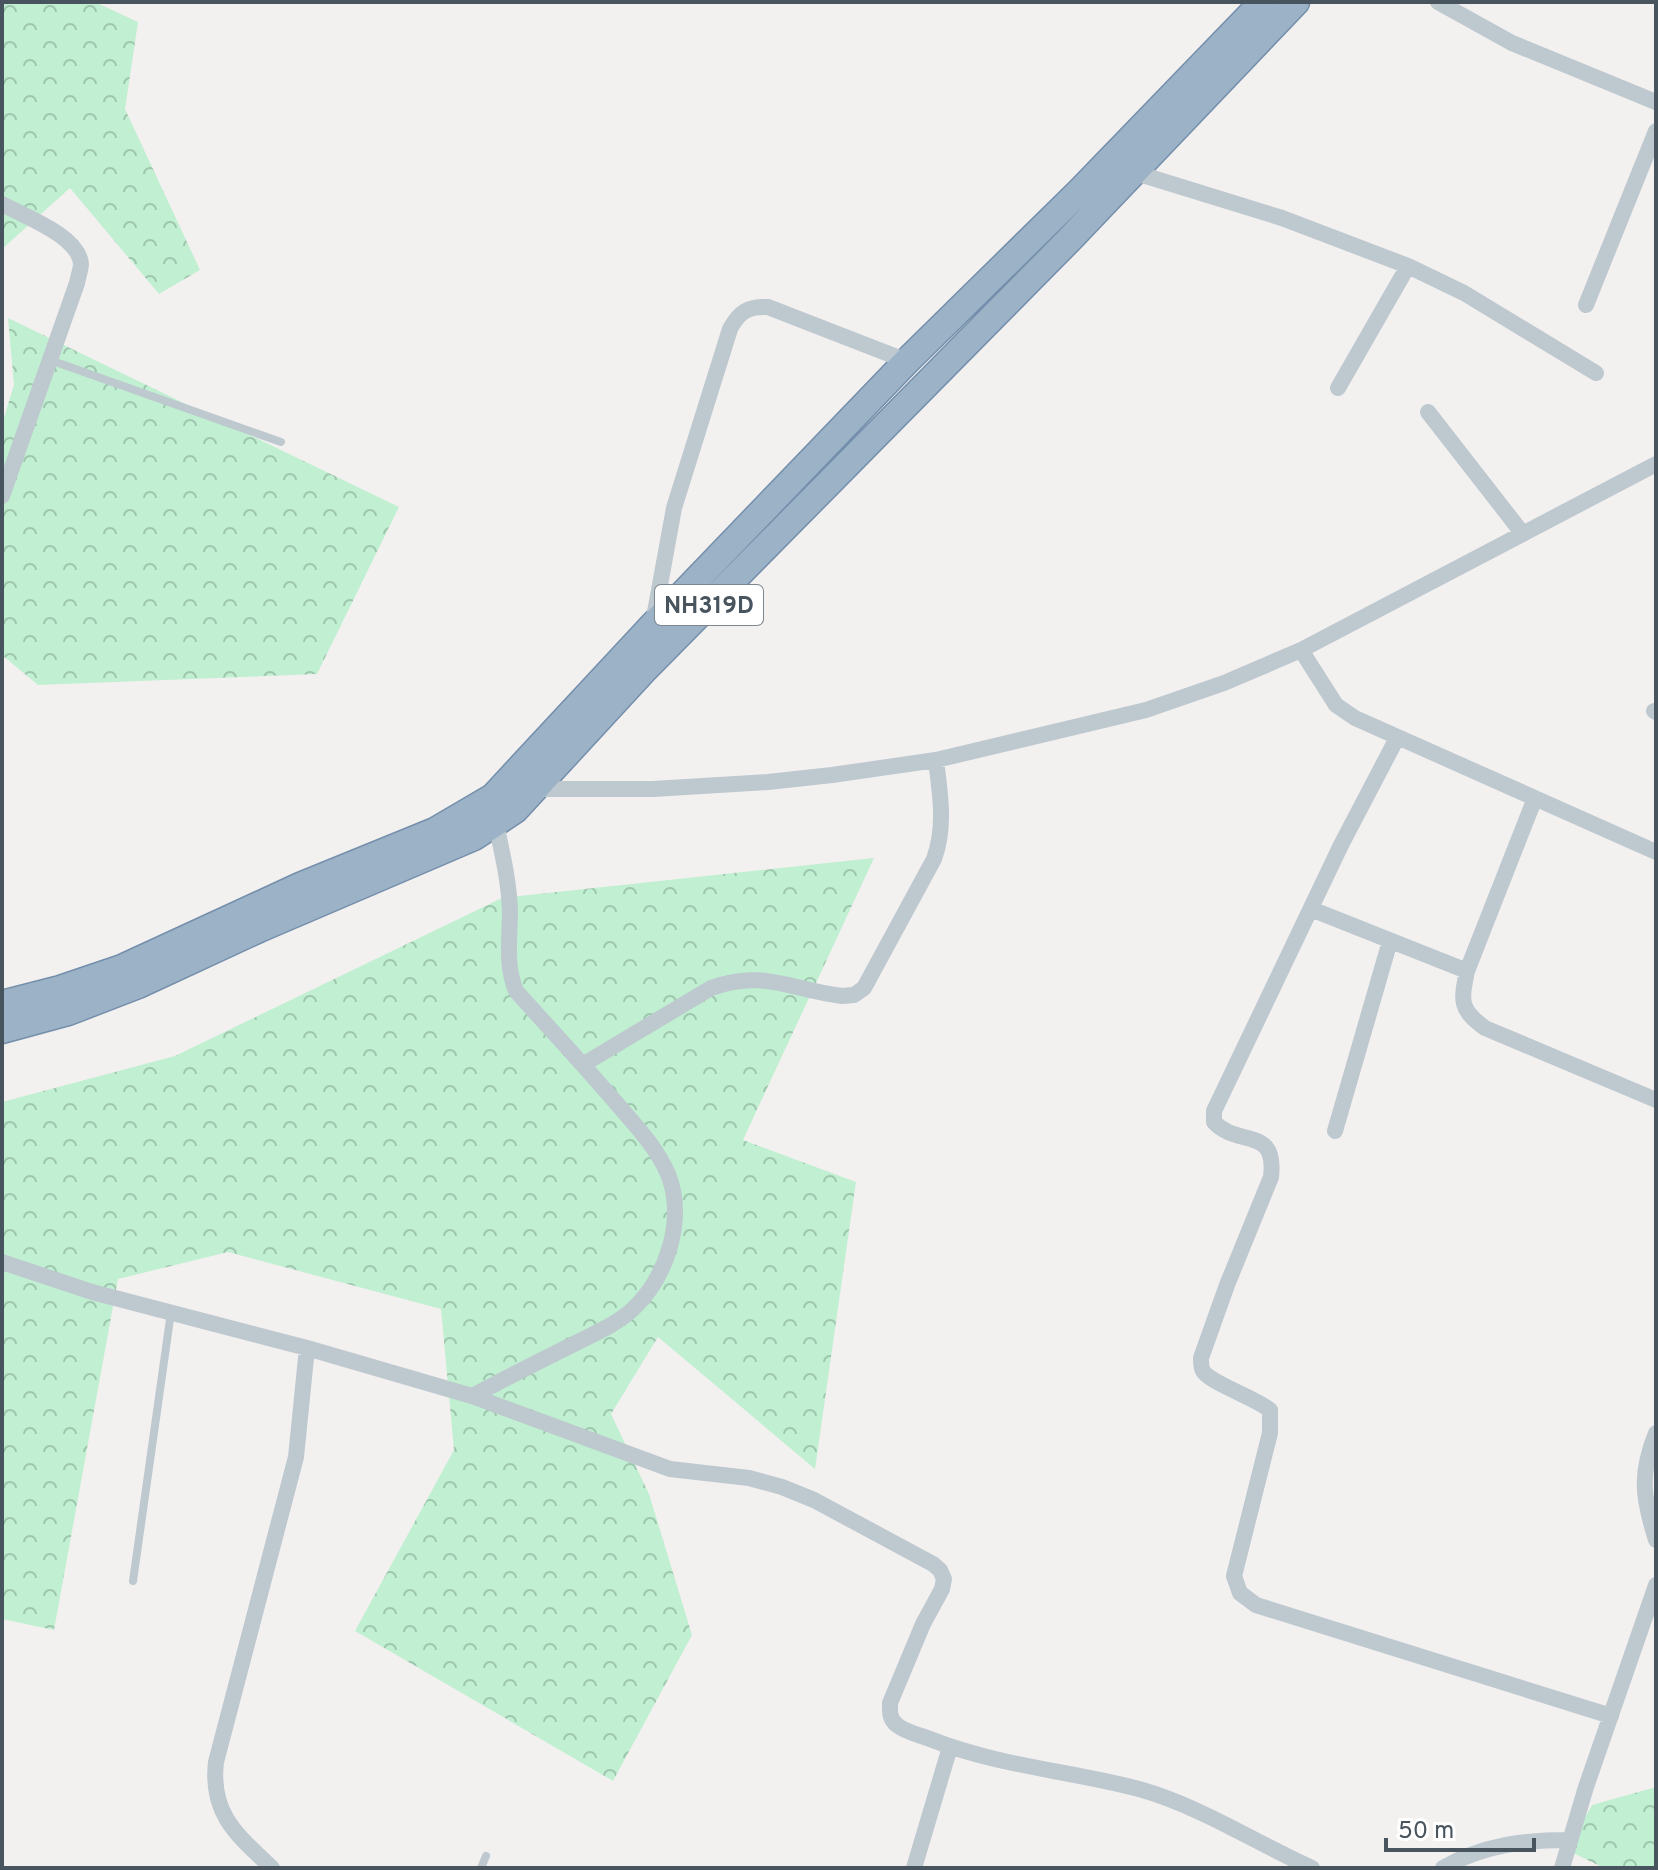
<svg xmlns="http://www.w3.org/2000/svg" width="1658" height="1870" font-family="Overpass,sans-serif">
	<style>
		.forest { fill: url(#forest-crowns) }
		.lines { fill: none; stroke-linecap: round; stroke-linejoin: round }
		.trunk-casing { stroke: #748fab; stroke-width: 29 }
		.service { stroke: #bec8cf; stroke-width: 8 }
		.minor { stroke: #bec8cf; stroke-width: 16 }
		.trunk { stroke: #9cb2c7; stroke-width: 26 }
		.labels { text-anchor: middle; stroke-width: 6; stroke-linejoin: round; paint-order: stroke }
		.shield { fill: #fff; stroke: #7f878e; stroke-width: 2 }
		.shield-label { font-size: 24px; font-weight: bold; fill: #48545e }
	</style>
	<defs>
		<pattern id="forest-crowns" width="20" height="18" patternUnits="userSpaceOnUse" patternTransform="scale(2)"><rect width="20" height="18" fill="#c0f0d1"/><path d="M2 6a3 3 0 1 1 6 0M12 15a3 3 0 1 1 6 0" fill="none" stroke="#9ec5ad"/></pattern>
	</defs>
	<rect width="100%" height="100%" fill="#f3f0f0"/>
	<path class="forest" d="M2 2H95L138 22 125 109 200 270 159 294 70 188 2 249Z
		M8 318 399 507 317 674 38 685 2 655V424L14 385Z
		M874 858 743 1140 856 1182 815 1469 658 1337 611 1414 649 1494 692 1635 613 1781 355 1631 454 1450 441 1309 228 1252 118 1279 54 1630 2 1619V1102L175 1056 502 898Z
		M1656 1787V1868H1604L1567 1850 1592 1805Z"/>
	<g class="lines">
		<defs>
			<path id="trunk" d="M2 1004 60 989 122 968 300 886 435 831 493 797 652 626 907 361 1079 192 1263 2
				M2 1030 68 1012 138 985 259 929 474 837 515 810 646 668 1068 241 1296 2"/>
		</defs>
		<use href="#trunk" class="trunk-casing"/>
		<path class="service" d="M50 360 281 442
			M133 1581 171 1312
			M481 1868 486 1856"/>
		<path class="minor" d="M1438 2 1512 43 1656 102
			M1133 172 1282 218 1408 266 1464 293 1596 373
			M2 204C24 216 79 236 81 264 81 269 78 277 77 283L2 496
			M1586 305 1656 131
			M1338 388 1408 266
			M1428 412 1523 534
			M653 623 674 508 730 329C739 312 748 306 768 307L907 361
			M1301 650 1336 705 1355 718 1656 852
			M1654 711 1656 712
			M1397 738 1341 845 1214 1111V1122C1238 1148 1277 1125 1271 1177L1227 1285 1201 1358C1201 1362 1201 1368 1203 1371 1210 1383 1256 1398 1270 1410V1433L1234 1576 1240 1593 1256 1605 1611 1716
			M534 789H653L768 782 832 775 936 760 1146 710 1224 683 1301 650 1656 464
			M1535 798 1467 971C1461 1001 1459 1009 1485 1028L1656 1100
			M1311 909 1467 971
			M584 1064 711 988C765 969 790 990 842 996L854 995 864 988 934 859C946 826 940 794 936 760
			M1335 1131 1390 941
			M2 1262 92 1292 307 1348 472 1396 670 1469 749 1478 782 1487 814 1500 933 1564 940 1570 944 1579 942 1589 923 1624 890 1703C890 1711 889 1719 897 1725 905 1732 920 1735 930 1739 998 1766 1070 1771 1139 1789 1200 1806 1256 1843 1312 1868
			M472 1396C505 1379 537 1362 570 1346 591 1335 616 1325 633 1309 667 1277 686 1219 668 1174 656 1147 637 1127 618 1105 585 1066 550 1029 516 991 505 964 510 939 510 911 509 881 502 852 496 824
			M1656 1433C1639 1475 1643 1498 1656 1540
			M272 1868C237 1835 210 1814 216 1762L296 1457 307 1348
			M914 1868 950 1747
			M1443 1868C1483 1845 1524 1840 1570 1840
			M1562 1868 1586 1787 1656 1585"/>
		<use href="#trunk" class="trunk"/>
	</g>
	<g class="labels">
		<rect class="shield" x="655" y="585" width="108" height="40" rx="6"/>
		<g class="shield-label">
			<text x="709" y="613">NH319D</text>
		</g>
	</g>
	<rect width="1658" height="1870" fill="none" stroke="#48545e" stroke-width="8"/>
	<path d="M1386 1838v12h148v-12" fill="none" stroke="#48545e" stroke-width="4"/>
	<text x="1398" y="1838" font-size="24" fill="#48545e" stroke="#ffffff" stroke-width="6" paint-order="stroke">50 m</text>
</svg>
